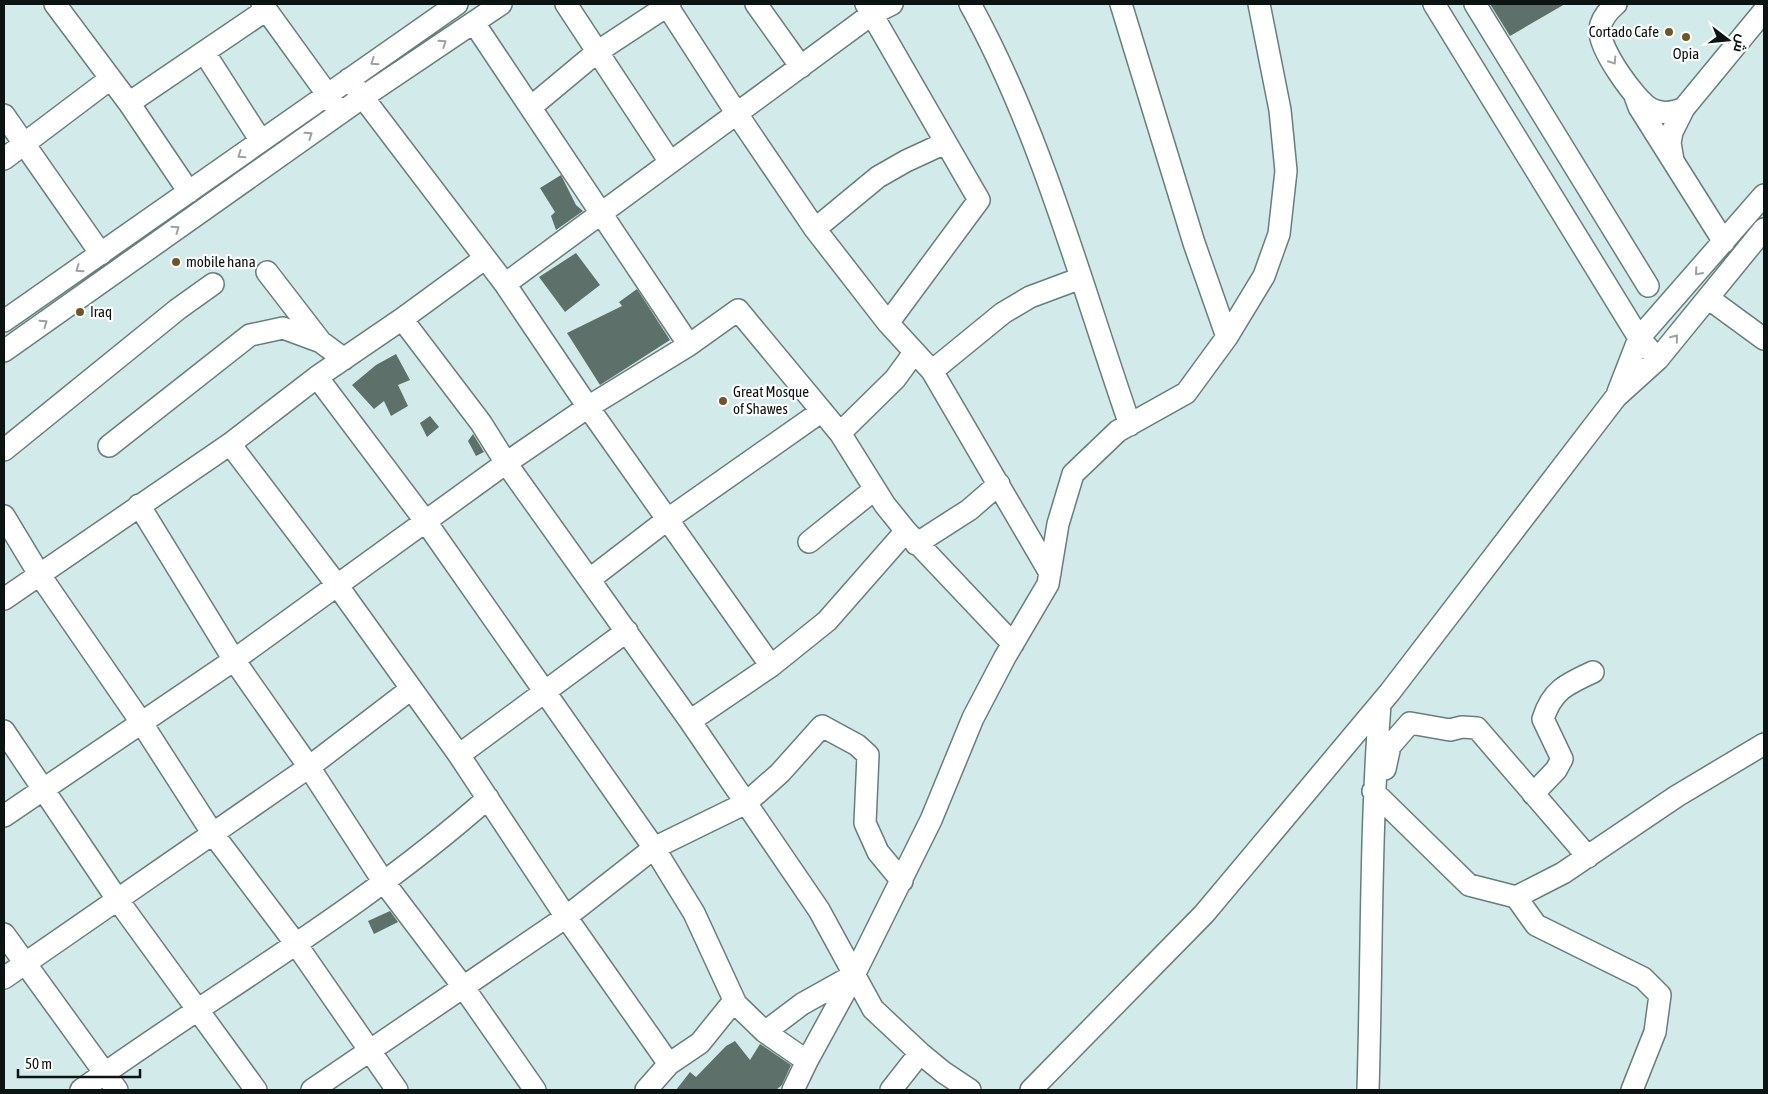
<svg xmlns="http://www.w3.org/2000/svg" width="1768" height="1094" font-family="'Asap Condensed',Cairo,sans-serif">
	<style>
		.building { fill: #5d716a }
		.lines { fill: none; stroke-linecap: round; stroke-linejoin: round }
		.minor-casing { stroke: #677e7d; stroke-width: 24 }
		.minor { stroke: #fff; stroke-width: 21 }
		.oneway { stroke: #9da1a1 }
		.poi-dot { fill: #6f5627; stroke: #fff; stroke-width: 2 }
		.labels { text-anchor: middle; stroke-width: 4.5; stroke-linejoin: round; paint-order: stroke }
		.poi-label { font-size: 15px; fill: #0b1413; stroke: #fff; text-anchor: start }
	</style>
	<rect width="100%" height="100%" fill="#d2eae9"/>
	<path class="building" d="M1490 4H1565L1510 36Z
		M561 175 576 205 583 211 556 230 551 216 555 212 540 188Z
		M576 253 600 285 565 312 539 277Z
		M637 289 670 340 600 385 567 333 622 306 619 302Z
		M396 354 410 380 398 385 408 406 391 416 384 401 374 409 352 385 376 365Z
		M430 416 439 427 427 437 420 423Z
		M473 434 484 452 476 456 468 441Z
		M390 911 398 922 374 934 368 921Z
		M735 1041 750 1060 760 1044 791 1065 782 1085 776 1090H676L690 1072 696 1077 726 1046Z"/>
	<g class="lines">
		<defs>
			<path id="minor" d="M55 4 129 103 189 192
				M262 4 335 105
				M566 4 670 162
				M666 4 737 114 815 229 888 323 932 371 1050 573
				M756 4 801 67
				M866 4 979 200 888 323
				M970 4C1042 135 1081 284 1130 425
				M1121 4 1194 243 1227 337
				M1434 4 1639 338 1658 359
				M1475 4 1648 286
				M1616 4C1609 10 1601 19 1600 29 1598 48 1635 100 1651 109 1661 114 1673 113 1684 108
				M474 23 689 345
				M204 52 261 141
				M349 79 505 284 588 407 771 666
				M1635 96 1639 107 1724 242
				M129 103 266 10
				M531 107 597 52 670 4
				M4 115 101 254
				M4 159 110 79
				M1673 160 1670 143 1672 132 1684 108 1764 11
				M815 229 878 177 906 161 945 143
				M267 272 321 342
				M505 284 872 14 892 4
				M1708 298 1764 339
				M402 319 481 423 506 463 690 721 819 910 873 1009 920 1053 943 1072 970 1090
				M4 321 457 4
				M4 351 363 97 501 4
				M932 371 1003 313 1030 297 1081 278
				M317 377 426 522 654 848 694 913 736 1004
				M1618 392 1639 338 1764 195
				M840 433 895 379 914 353
				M230 444 337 585 459 755 566 917 669 1064
				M109 446 250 335 283 328 321 342 344 359
				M4 450 178 309 213 284
				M139 505 234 660 309 767 383 881 464 988 535 1090
				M4 516 39 574 141 722 213 834 296 944 397 1090
				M809 542 875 489
				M916 544 969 510 999 484
				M590 579 668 519 822 411
				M4 599 230 444 317 377 402 319 484 259
				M690 721 771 666 827 621 906 531
				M4 731 117 899 256 1090
				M459 755 627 631
				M1385 769 1390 746 1410 723 1450 730 1462 727 1477 728 1588 857
				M1373 791 1469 885 1516 897 1563 873 1677 796 1764 744
				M1533 794 1556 770 1562 759 1543 719C1552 690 1567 684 1593 672
				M4 816 234 660 506 463 588 407 689 345 738 310 840 433 885 505 906 531 1013 644
				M1516 897 1536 925 1643 978 1660 995 1655 1032 1632 1090
				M4 934 117 1090
				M4 978 309 767 411 689
				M765 1032 807 1061 793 1090
				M807 1061 854 975 931 820 973 718 1005 657 1048 584 1058 524 1073 474 1118 431 1186 393 1227 337 1264 276 1279 234 1286 171 1280 110 1259 4
				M81 1090C216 993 363 909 488 798
				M312 1090 566 917 654 848 746 803 780 773 822 726 857 745 868 755 865 823 878 852 902 881
				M646 1090 669 1064 700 1043 729 1007 736 1004 765 1032 802 1004 854 975
				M891 1090 920 1053
				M1031 1090 1204 914 1390 692 1616 397 1658 359 1764 229
				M1368 1090C1372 962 1370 833 1380 704"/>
		</defs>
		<use href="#minor" class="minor-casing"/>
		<use href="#minor" class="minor"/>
	</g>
	<defs><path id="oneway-chevron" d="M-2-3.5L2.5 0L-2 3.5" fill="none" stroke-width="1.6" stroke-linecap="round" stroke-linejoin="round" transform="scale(1.25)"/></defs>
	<g class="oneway">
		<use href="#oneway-chevron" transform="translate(443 43) rotate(-34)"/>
		<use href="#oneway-chevron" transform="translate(1613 61) rotate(57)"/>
		<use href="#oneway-chevron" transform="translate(374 62) rotate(145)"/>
		<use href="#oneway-chevron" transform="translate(309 135) rotate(-35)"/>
		<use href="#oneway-chevron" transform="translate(241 155) rotate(145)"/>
		<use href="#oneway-chevron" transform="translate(176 229) rotate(-35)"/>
		<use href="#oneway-chevron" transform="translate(79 269) rotate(145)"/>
		<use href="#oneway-chevron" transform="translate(1698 272) rotate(131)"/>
		<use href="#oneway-chevron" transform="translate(44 323) rotate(-35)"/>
		<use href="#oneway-chevron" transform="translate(1675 338) rotate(-51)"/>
	</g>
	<g class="poi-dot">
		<circle cx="1669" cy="32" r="5"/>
		<circle cx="1686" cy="37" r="5"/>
		<circle cx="176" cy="262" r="5"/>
		<circle cx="80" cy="312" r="5"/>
		<circle cx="723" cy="401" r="5"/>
	</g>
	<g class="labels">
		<g class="poi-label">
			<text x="1659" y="37" text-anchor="end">Cortado Cafe</text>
			<text x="1686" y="59" text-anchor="middle">Opia</text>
			<text x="186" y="267">mobile hana</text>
			<text x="90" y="317">Iraq</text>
			<text x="733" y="397">Great Mosque<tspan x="733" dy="17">of Shawes</tspan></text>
		</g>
	</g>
	<rect width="1768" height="1094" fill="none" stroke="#0b1413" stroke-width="10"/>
	<g transform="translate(1728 40) rotate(106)" stroke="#ffffff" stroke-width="4" paint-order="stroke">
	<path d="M0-4L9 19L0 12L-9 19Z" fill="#0b1413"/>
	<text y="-8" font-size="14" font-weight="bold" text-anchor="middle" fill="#0b1413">ش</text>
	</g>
	<path d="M18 1069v8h122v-8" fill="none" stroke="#0b1413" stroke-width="2.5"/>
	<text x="25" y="1069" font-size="15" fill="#0b1413" stroke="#ffffff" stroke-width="4" paint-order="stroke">50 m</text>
</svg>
